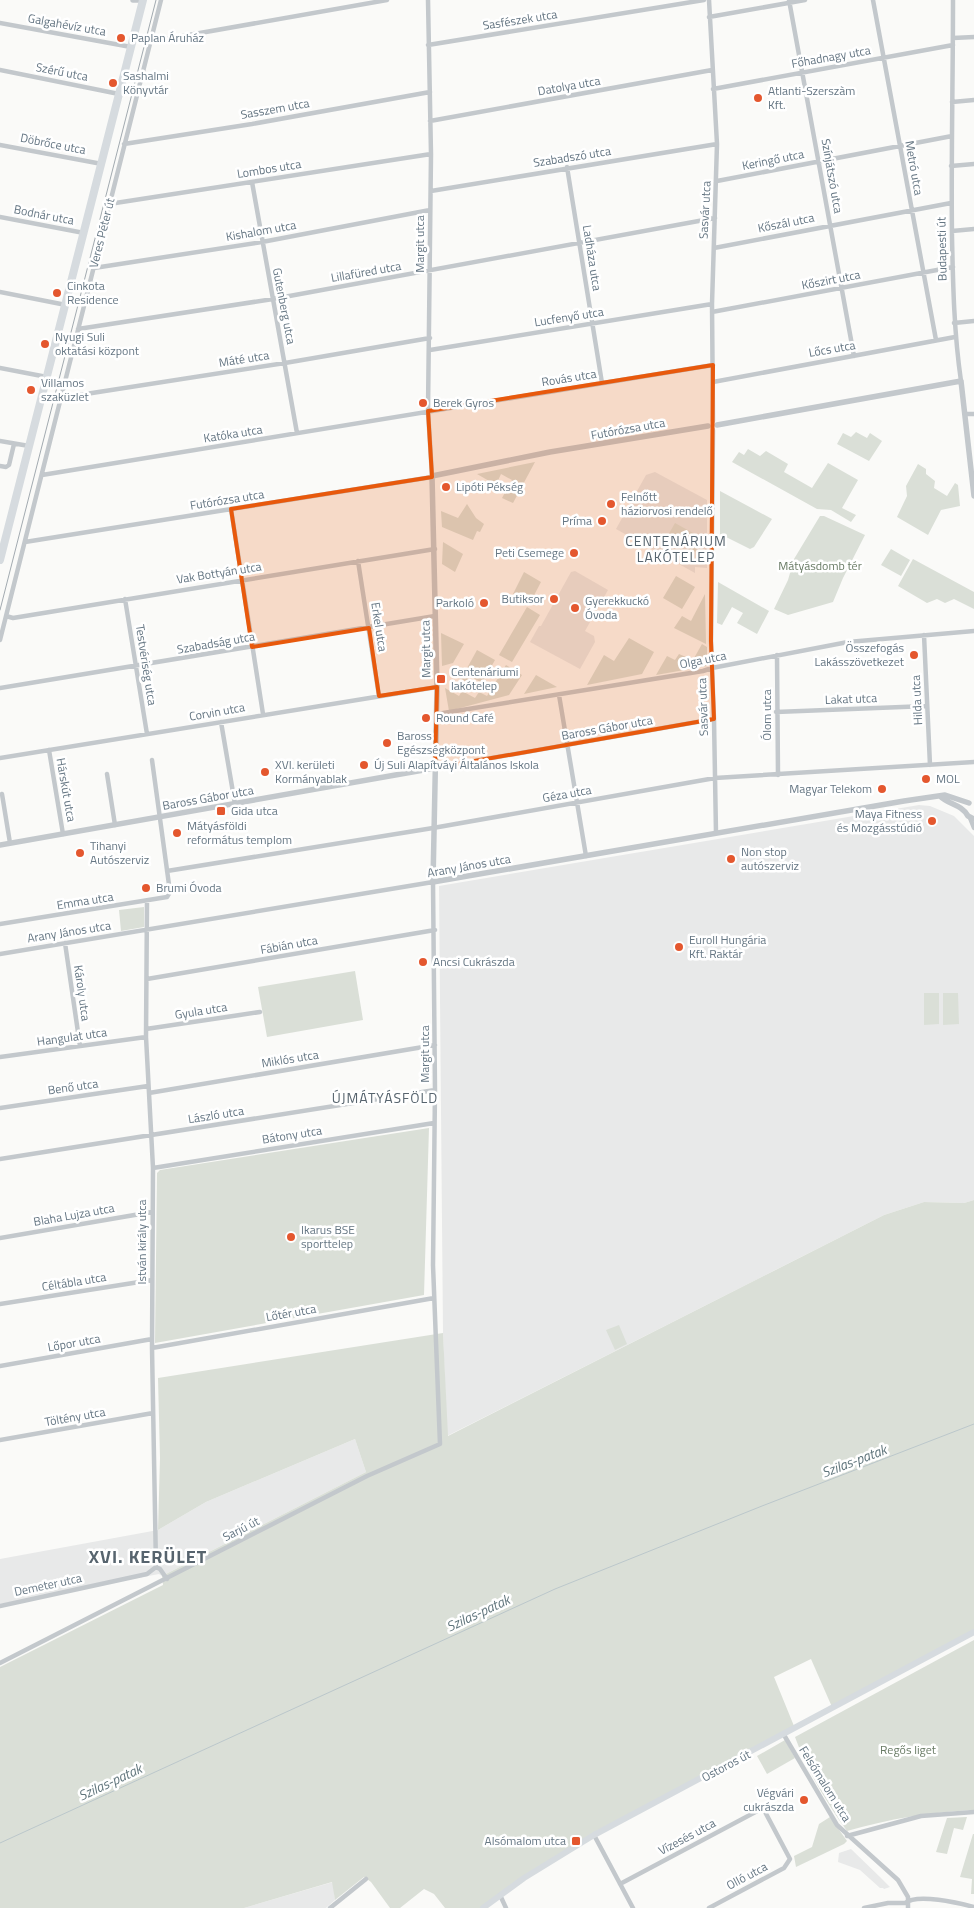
<svg xmlns="http://www.w3.org/2000/svg" width="974" height="1908" font-family="'Titillium Web',sans-serif">
	<style>
		.built { fill: #e8e9e9 }
		.green { fill: #dadfd7 }
		.lines { fill: none; stroke-linecap: round; stroke-linejoin: round }
		.stream { stroke: #bbc7cb; stroke-width: 1 }
		.minor { stroke: #c3c8cc; stroke-width: 4.5 }
		.tertiary { stroke: #c3c8cc; stroke-width: 5.5 }
		.secondary { stroke: #d6dbdf; stroke-width: 6 }
		.primary { stroke: #d6dbdf; stroke-width: 8 }
		.tram { stroke: #a2aab0; stroke-width: 1 }
		.marked { fill: #e8590c; fill-opacity: 0.2; stroke: #e8590c; stroke-width: 4; stroke-linejoin: round }
		.poi-dot { fill: #e4572e; stroke: #fff; stroke-width: 2 }
		.labels { text-anchor: middle; stroke-width: 5; stroke-linejoin: round; paint-order: stroke }
		.street-label { font-size: 12px; fill: #657683; stroke: #fff }
		.poi-label { font-size: 12px; fill: #657683; stroke: #fff; text-anchor: start }
		.park-label { font-size: 12px; fill: #687a64; stroke: #fff }
		.neighbourhood-label { font-size: 14px; letter-spacing: 1px; fill: #57646e; stroke: #fff }
		.water-label { font-size: 14px; font-style: italic; fill: #60757c; stroke: #fff }
		.district-label { font-size: 18px; font-weight: bold; letter-spacing: 1px; fill: #57646e; stroke: #fff }
	</style>
	<rect width="100%" height="100%" fill="#fafaf8"/>
	<path class="built" d="M655 472 707 500V568L695 567V573L616 529 646 475Z
		M575 571 608 590 585 631 594 636 595 642 580 669 530 642 539 626H541L571 572Z
		M919 805 930 806 954 816 974 836V1200L964 1203 924 1202 884 1215 447 1436 443 1333 439 886Z
		M355 1439 366 1472 162 1576 159 1574 0 1604V1559L158 1530 206 1502Z
		M851 1849 880 1877 890 1887 884 1889 883 1888H880L860 1870 838 1862 839 1853Z
		M333 1882 335 1900 326 1908H244Z"/>
	<path class="green" d="M856 432 867 438 870 433 882 441 869 461 837 444 843 433 851 437Z
		M748 449 760 456 766 451 788 464 784 472 812 488 828 463 858 480 842 508 856 515 851 522 831 510 817 509 732 462 739 452 744 455Z
		M535 462 513 503 502 498 512 480 501 474 496 485 477 474Z
		M918 464 926 469V474L935 481 934 488 947 496 955 483 958 485 960 506 941 510 928 535 897 517 907 496 906 486Z
		M720 491 772 519 754 547 750 549 720 534Z
		M467 504 476 518 484 524 480 532 477 531 473 540 442 527 441 511 458 518Z
		M820 516H824L865 535 843 578 833 602 788 615 774 609 788 580 794 559Z
		M675 523 702 538 695 552 667 537Z
		M443 542 463 554 455 572 442 564Z
		M891 549 910 560 901 576 881 565Z
		M913 559 974 592V609L954 599 945 603 937 599 927 603 898 586Z
		M524 572 541 582 530 603 513 594Z
		M676 576 695 587 682 609 663 598Z
		M718 582 769 611 757 634 737 623 743 613 732 607 722 625 717 623Z
		M705 594 706 644 674 628 682 616 691 621Z
		M527 607 540 615 512 662 499 655Z
		M441 633 464 644 453 663 442 666Z
		M629 638 654 652 642 674 587 685 604 655 614 661Z
		M702 644 707 647V666L656 675 667 656 675 660 679 654 693 660Z
		M477 650 495 660 482 683 470 676 466 682 457 677 462 668 466 670Z
		M506 665 522 675 509 695 449 711 445 688 459 696 462 691 475 698 479 692 487 696Z
		M536 675 557 687 524 694Z
		M144 907V927L121 931 119 910Z
		M355 971 363 1020 267 1037 258 987Z
		M924 993H939V1024L924 1025Z
		M943 993H958L959 1024 943 1025Z
		M429 1128 424 1295 155 1343 157 1173 160 1170Z
		M974 1200V1630L832 1707 811 1659 774 1677 794 1726 593 1833 480 1908H445L434 1894 424 1889 400 1908H390L371 1882 364 1877 335 1900 332 1882 244 1908H0V1667L163 1585 162 1576 366 1472 355 1439 206 1502 158 1530 160 1458 158 1378 443 1333 448 1436 884 1215 924 1202 964 1203Z
		M619 1325 627 1344 615 1350 606 1330Z
		M974 1640V1810C930 1812 889 1819 847 1831 826 1802 807 1770 795 1737Z
		M785 1740 795 1758 767 1774 757 1756Z
		M830 1817 847 1841 844 1844 796 1867 794 1856 812 1847 819 1824Z
		M967 1817 963 1830 954 1828 947 1854 936 1852 947 1818Z
		M973 1834H974V1894H971L972 1879 960 1877Z"/>
	<g class="lines">
		<path class="stream" d="M0 1843 555 1589 762 1506 974 1424"/>
		<path class="minor" d="M428 0 431 154 428 411 432 476
			M709 0 717 144 712 304 713 421
			M789 0 854 356
			M873 0 936 340
			M953 0C953 79 951 158 952 237 953 285 954 333 961 381
			M709 17 805 0
			M0 23 131 47
			M953 38 974 37
			M149 42 387 0
			M428 45 704 0
			M0 70 119 94
			M713 89 953 45
			M952 102 974 100
			M430 121 712 70
			M124 144 252 124 430 92
			M0 145 102 164
			M951 166 974 164
			M567 167 602 383
			M717 181 952 136
			M252 182 297 433
			M431 191 717 144
			M109 204 431 154
			M0 217 84 233
			M952 231 974 229
			M714 248 951 203
			M94 268 262 242 430 210
			M0 292 66 305
			M712 312 953 267
			M954 323 974 321
			M78 329 273 299 715 218
			M430 350 712 304
			M0 368 47 377
			M713 382 955 337
			M60 398 285 363 430 338
			M965 414H974
			M713 430 711 641 714 719 716 833
			M0 441 29 446
			M0 466 6 467 9 465 14 444
			M42 475 713 365
			M231 509 263 714
			M25 542 432 477
			M358 561 379 696
			M125 599 147 734
			M6 616 13 618 435 549
			M924 635 930 765
			M0 640 161 0
			M777 655 778 775
			M0 688 435 616
			M559 695 586 856
			M776 712 927 706
			M437 714 703 671 712 668 848 642 974 631
			M221 722 235 804
			M49 750 63 834
			M0 758 437 687
			M435 768 714 719
			M107 774 115 825
			M2 794 10 843
			M970 818 974 828
			M167 871 433 828 715 778 974 762
			M147 901 146 1037 153 1168 152 1348 156 1567 160 1569 167 1579
			M0 924 167 897 170 892 152 760
			M65 943 80 1046
			M0 954 433 882 435 1090 433 1265 440 1444 367 1476 0 1663
			M147 979 435 930
			M146 1029 260 1012
			M0 1057 146 1037
			M149 1093 435 1045
			M0 1108 148 1086
			M0 1159 435 1090
			M153 1168 434 1123
			M0 1238 152 1212
			M0 1304 152 1280
			M152 1348 434 1298
			M0 1366 152 1339
			M0 1440 153 1413
			M0 1606 147 1574 156 1567
			M784 1735 837 1825 898 1880 908 1897V1908
			M594 1835 633 1908
			M847 1836 921 1816 974 1812
			M620 1884 763 1808 790 1859 784 1868 709 1908
			M500 1895 506 1908
			M330 1908 366 1879
			M864 1908 888 1903H905C917 1893 959 1903 974 1907"/>
		<path class="tertiary" d="M133 0H141
			M717 425 961 381 974 496
			M708 426 550 452 432 476 437 687 433 882 904 801 945 795 969 803
			M940 796C949 805 961 804 968 816L974 819
			M0 845 435 768"/>
		<path class="secondary" d="M483 1908 524 1878 594 1835 974 1632"/>
		<path class="primary" d="M0 560 143 0"/>
		<path class="tram" d="M0 610 156 0"/>
	</g>
	<path class="marked" d="M713 365 711 641 714 719 435 768 437 687 379 696 369 628 252 647 231 509 432 477 428 411Z"/>
	<g class="poi-dot">
		<circle cx="121" cy="38" r="5"/>
		<circle cx="113" cy="83" r="5"/>
		<circle cx="758" cy="98" r="5"/>
		<circle cx="57" cy="293" r="5"/>
		<circle cx="45" cy="344" r="5"/>
		<circle cx="31" cy="390" r="5"/>
		<circle cx="423" cy="403" r="5"/>
		<circle cx="446" cy="487" r="5"/>
		<circle cx="611" cy="504" r="5"/>
		<circle cx="602" cy="521" r="5"/>
		<circle cx="574" cy="553" r="5"/>
		<circle cx="554" cy="599" r="5"/>
		<circle cx="484" cy="603" r="5"/>
		<circle cx="575" cy="608" r="5"/>
		<circle cx="914" cy="655" r="5"/>
		<rect x="436" y="674" width="10" height="10" rx="2.5"/>
		<circle cx="426" cy="718" r="5"/>
		<circle cx="387" cy="743" r="5"/>
		<circle cx="364" cy="765" r="5"/>
		<circle cx="265" cy="772" r="5"/>
		<circle cx="926" cy="779" r="5"/>
		<circle cx="882" cy="789" r="5"/>
		<rect x="216" y="806" width="10" height="10" rx="2.5"/>
		<circle cx="932" cy="821" r="5"/>
		<circle cx="177" cy="833" r="5"/>
		<circle cx="80" cy="853" r="5"/>
		<circle cx="731" cy="859" r="5"/>
		<circle cx="146" cy="888" r="5"/>
		<circle cx="679" cy="947" r="5"/>
		<circle cx="423" cy="962" r="5"/>
		<circle cx="291" cy="1237" r="5"/>
		<circle cx="804" cy="1800" r="5"/>
		<rect x="571" y="1836" width="10" height="10" rx="2.5"/>
	</g>
	<g class="labels">
		<g class="street-label">
			<text transform="translate(520 20) rotate(-9)" y="4">Sasfészek utca</text>
			<text transform="translate(67 25) rotate(10)" y="4">Galgahévíz utca</text>
			<text transform="translate(831 57) rotate(-10)" y="4">Főhadnagy utca</text>
			<text transform="translate(62 72) rotate(11)" y="4">Szérű utca</text>
			<text transform="translate(569 86) rotate(-10)" y="4">Datolya utca</text>
			<text transform="translate(275 109) rotate(-10)" y="4">Sasszem utca</text>
			<text transform="translate(53 144) rotate(11)" y="4">Döbrőce utca</text>
			<text transform="translate(572 157) rotate(-9)" y="4">Szabadszó utca</text>
			<text transform="translate(773 160) rotate(-11)" y="4">Keringő utca</text>
			<text transform="translate(914 168) rotate(80)" y="4">Metró utca</text>
			<text transform="translate(269 169) rotate(-9)" y="4">Lombos utca</text>
			<text transform="translate(832 176) rotate(80)" y="4">Színjátszó utca</text>
			<text transform="translate(705 210) rotate(-87)" y="4">Sasvár utca</text>
			<text transform="translate(44 215) rotate(11)" y="4">Bodnár utca</text>
			<text transform="translate(786 223) rotate(-11)" y="4">Kőszál utca</text>
			<text transform="translate(261 231) rotate(-10)" y="4">Kishalom utca</text>
			<text transform="translate(102 233) rotate(-76)" y="4">Veres Péter út</text>
			<text transform="translate(420 244) rotate(-90)" y="4">Margit utca</text>
			<text transform="translate(942 249) rotate(-91)" y="4">Budapesti út</text>
			<text transform="translate(592 258) rotate(81)" y="4">Ladháza utca</text>
			<text transform="translate(366 272) rotate(-10)" y="4">Lillafüred utca</text>
			<text transform="translate(831 280) rotate(-11)" y="4">Kőszirt utca</text>
			<text transform="translate(284 306) rotate(79)" y="4">Gutenberg utca</text>
			<text transform="translate(569 317) rotate(-9)" y="4">Lucfenyő utca</text>
			<text transform="translate(832 349) rotate(-10)" y="4">Lőcs utca</text>
			<text transform="translate(244 359) rotate(-9)" y="4">Máté utca</text>
			<text transform="translate(569 378) rotate(-9)" y="4">Rovás utca</text>
			<text transform="translate(628 429) rotate(-10)" y="4">Futórózsa utca</text>
			<text transform="translate(233 434) rotate(-9)" y="4">Katóka utca</text>
			<text transform="translate(227 500) rotate(-9)" y="4">Futórózsa utca</text>
			<text transform="translate(219 573) rotate(-9)" y="4">Vak Bottyán utca</text>
			<text transform="translate(379 627) rotate(81)" y="4">Erkel utca</text>
			<text transform="translate(216 643) rotate(-10)" y="4">Szabadság utca</text>
			<text transform="translate(426 649) rotate(-91)" y="4">Margit utca</text>
			<text transform="translate(703 660) rotate(-11)" y="4">Olga utca</text>
			<text transform="translate(146 665) rotate(81)" y="4">Testvériség utca</text>
			<text transform="translate(851 699) rotate(-2)" y="4">Lakat utca</text>
			<text transform="translate(917 700) rotate(-93)" y="4">Hilda utca</text>
			<text transform="translate(703 707) rotate(-92)" y="4">Sasvár utca</text>
			<text transform="translate(217 712) rotate(-10)" y="4">Corvin utca</text>
			<text transform="translate(767 715) rotate(-90)" y="4">Ólom utca</text>
			<text transform="translate(607 728) rotate(-10)" y="4">Baross Gábor utca</text>
			<text transform="translate(66 790) rotate(80)" y="4">Hárskút utca</text>
			<text transform="translate(567 794) rotate(-10)" y="4">Géza utca</text>
			<text transform="translate(208 798) rotate(-10)" y="4">Baross Gábor utca</text>
			<text transform="translate(469 866) rotate(-10)" y="4">Arany János utca</text>
			<text transform="translate(85 901) rotate(-9)" y="4">Emma utca</text>
			<text transform="translate(69 932) rotate(-9)" y="4">Arany János utca</text>
			<text transform="translate(289 945) rotate(-10)" y="4">Fábián utca</text>
			<text transform="translate(82 993) rotate(82)" y="4">Károly utca</text>
			<text transform="translate(201 1011) rotate(-9)" y="4">Gyula utca</text>
			<text transform="translate(72 1037) rotate(-8)" y="4">Hangulat utca</text>
			<text transform="translate(425 1054) rotate(-90)" y="4">Margit utca</text>
			<text transform="translate(290 1059) rotate(-9)" y="4">Miklós utca</text>
			<text transform="translate(73 1087) rotate(-8)" y="4">Benő utca</text>
			<text transform="translate(216 1115) rotate(-9)" y="4">László utca</text>
			<text transform="translate(292 1135) rotate(-9)" y="4">Bátony utca</text>
			<text transform="translate(74 1215) rotate(-10)" y="4">Blaha Lujza utca</text>
			<text transform="translate(142 1242) rotate(-90)" y="4">István király utca</text>
			<text transform="translate(74 1282) rotate(-9)" y="4">Céltábla utca</text>
			<text transform="translate(291 1313) rotate(-10)" y="4">Lőtér utca</text>
			<text transform="translate(74 1343) rotate(-10)" y="4">Lőpor utca</text>
			<text transform="translate(75 1417) rotate(-10)" y="4">Töltény utca</text>
			<text transform="translate(241 1529) rotate(-27)" y="4">Sarjú út</text>
			<text transform="translate(48 1585) rotate(-12)" y="4">Demeter utca</text>
			<text transform="translate(726 1766) rotate(-28)" y="4">Ostoros út</text>
			<text transform="translate(825 1784) rotate(58)" y="4">Felsőmalom utca</text>
			<text transform="translate(687 1837) rotate(-28)" y="4">Vízesés utca</text>
			<text transform="translate(747 1876) rotate(-28)" y="4">Olló utca</text>
		</g>
		<g class="poi-label">
			<text x="131" y="42">Paplan Áruház</text>
			<text x="123" y="80">Sashalmi<tspan x="123" dy="14">Könyvtár</tspan></text>
			<text x="768" y="95">Atlanti-Szerszàm<tspan x="768" dy="14">Kft.</tspan></text>
			<text x="67" y="290">Cinkota<tspan x="67" dy="14">Residence</tspan></text>
			<text x="55" y="341">Nyugi Suli<tspan x="55" dy="14">oktatási központ</tspan></text>
			<text x="41" y="387">Villamos<tspan x="41" dy="14">szaküzlet</tspan></text>
			<text x="433" y="407">Berek Gyros</text>
			<text x="456" y="491">Lipóti Pékség</text>
			<text x="621" y="501">Felnőtt<tspan x="621" dy="14">háziorvosi rendelő</tspan></text>
			<text x="592" y="525" text-anchor="end">Príma</text>
			<text x="564" y="557" text-anchor="end">Peti Csemege</text>
			<text x="544" y="603" text-anchor="end">Butiksor</text>
			<text x="585" y="605">Gyerekkuckó<tspan x="585" dy="14">Óvoda</tspan></text>
			<text x="474" y="607" text-anchor="end">Parkoló</text>
			<text x="904" y="652" text-anchor="end">Összefogás<tspan x="904" dy="14">Lakásszövetkezet</tspan></text>
			<text x="451" y="676">Centenáriumi<tspan x="451" dy="14">lakótelep</tspan></text>
			<text x="436" y="722">Round Café</text>
			<text x="397" y="740">Baross<tspan x="397" dy="14">Egészségközpont</tspan></text>
			<text x="275" y="769">XVI. kerületi<tspan x="275" dy="14">Kormányablak</tspan></text>
			<text x="374" y="769">Új Suli Alapítváyi Általános Iskola</text>
			<text x="936" y="783">MOL</text>
			<text x="872" y="793" text-anchor="end">Magyar Telekom</text>
			<text x="231" y="815">Gida utca</text>
			<text x="922" y="818" text-anchor="end">Maya Fitness<tspan x="922" dy="14">és Mozgásstúdió</tspan></text>
			<text x="187" y="830">Mátyásföldi<tspan x="187" dy="14">református templom</tspan></text>
			<text x="90" y="850">Tihanyi<tspan x="90" dy="14">Autószerviz</tspan></text>
			<text x="741" y="856">Non stop<tspan x="741" dy="14">autószerviz</tspan></text>
			<text x="156" y="892">Brumi Óvoda</text>
			<text x="689" y="944">Euroll Hungária<tspan x="689" dy="14">Kft. Raktár</tspan></text>
			<text x="433" y="966">Ancsi Cukrászda</text>
			<text x="301" y="1234">Ikarus BSE<tspan x="301" dy="14">sporttelep</tspan></text>
			<text x="794" y="1797" text-anchor="end">Végvári<tspan x="794" dy="14">cukrászda</tspan></text>
			<text x="566" y="1845" text-anchor="end">Alsómalom utca</text>
		</g>
		<g class="park-label">
			<text x="820" y="570">Mátyásdomb tér</text>
			<text x="908" y="1754">Regős liget</text>
		</g>
		<g class="neighbourhood-label">
			<text x="676" y="546">CENTENÁRIUM<tspan x="676" dy="16">LAKÓTELEP</tspan></text>
			<text x="385" y="1103">ÚJMÁTYÁSFÖLD</text>
		</g>
		<g class="water-label">
			<text transform="translate(854 1461) rotate(-21)" y="5">Szilas-patak</text>
			<text transform="translate(478 1613) rotate(-25)" y="5">Szilas-patak</text>
			<text transform="translate(110 1782) rotate(-25)" y="5">Szilas-patak</text>
		</g>
		<g class="district-label">
			<text x="148" y="1563">XVI. KERÜLET</text>
		</g>
	</g>
</svg>
